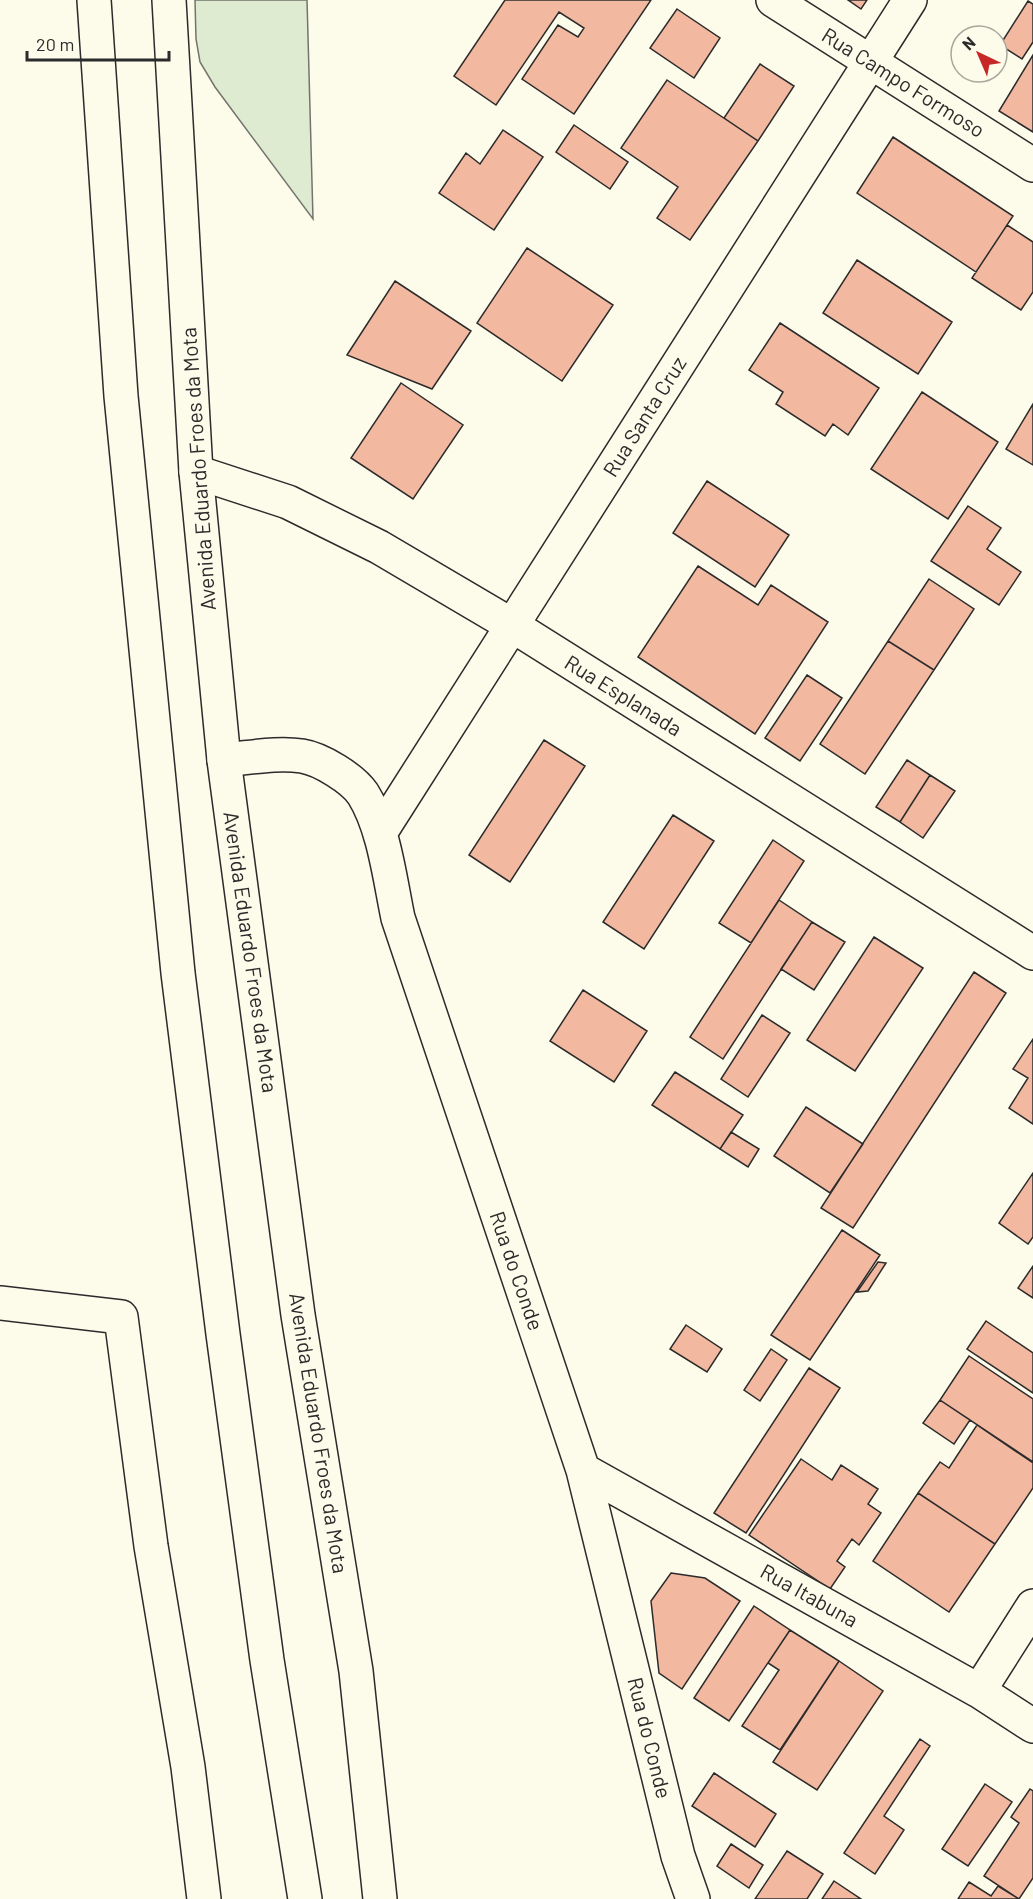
<svg xmlns="http://www.w3.org/2000/svg" width="1033" height="1899" font-family="Barlow,sans-serif">
	<style>
		.green { fill: #deebd1; stroke: #74746e; stroke-width: 1.5 }
		.building { fill: #f2b8a0; stroke: #2b2b2b; stroke-width: 1.5 }
		.lines { fill: none; stroke-linecap: round; stroke-linejoin: round }
		.street-casing { stroke: #2b2b2b; stroke-width: 36 }
		.highway-casing { stroke: #2b2b2b; stroke-width: 36 }
		.street { stroke: #fdfbea; stroke-width: 33 }
		.highway { stroke: #fdfbea; stroke-width: 33 }
		.labels { text-anchor: middle; stroke-width: 4.5; stroke-linejoin: round; paint-order: stroke }
		.street-label { font-size: 21px; fill: #2b2b2b; stroke: #fdfbea }
	</style>
	<rect width="100%" height="100%" fill="#fdfbea"/>
	<path class="green" d="M195 0H307L313 219 215 87 200 62 196 39Z"/>
	<path class="building" d="M505 0H651L574 114 522 79 558 25 578 37 584 28 559 12 496 105 454 76Z
		M848 0H867L861 9Z
		M1028 1 1033 4V42L1022 59 1000 45Z
		M677 9 720 38 694 78 650 48Z
		M1033 55V132L999 111Z
		M760 64 794 86 758 141 724 118Z
		M667 80 758 141 690 240 657 218 678 187 621 148Z
		M574 125 628 162 610 189 556 152Z
		M503 130 543 157 494 230 439 193 466 153 480 164Z
		M893 137 1013 216 976 272 857 193Z
		M1007 225 1033 242V292L1021 310 972 278Z
		M527 248 613 305 562 381 477 323Z
		M857 260 952 322 918 374 823 313Z
		M395 281 471 331 432 389 347 355Z
		M780 323 879 388 848 435 833 424 825 436 776 404 783 392 749 370Z
		M401 383 463 425 413 499 351 458Z
		M922 392 998 442 948 519 871 469Z
		M1033 404V465L1006 449Z
		M707 481 789 535 755 587 673 533Z
		M968 506 1001 528 987 549 1021 572 999 605 931 561Z
		M698 566 758 605 771 585 828 622 755 734 638 657Z
		M929 579 974 609 934 670 888 641Z
		M888 641 934 670 865 774 820 744Z
		M807 675 842 698 800 761 765 738Z
		M544 740 585 766 510 882 469 855Z
		M907 760 930 775 900 822 876 807Z
		M930 775 955 791 923 838 900 822Z
		M673 815 714 841 644 949 603 922Z
		M773 840 804 861 751 943 719 923Z
		M779 900 812 922 723 1059 690 1037Z
		M812 922 845 942 814 990 781 969Z
		M874 937 923 968 855 1071 807 1040Z
		M974 972 1006 993 853 1228 821 1208Z
		M583 990 647 1031 614 1082 550 1041Z
		M762 1015 790 1033 748 1097 721 1079Z
		M1033 1039V1124L1009 1108 1028 1078 1013 1069Z
		M675 1072 743 1115 720 1149 652 1105Z
		M806 1107 863 1144 830 1193 774 1156Z
		M731 1132 759 1149 748 1167 720 1149Z
		M1033 1173V1237L1028 1244 999 1223Z
		M842 1230 880 1255 810 1360 771 1335Z
		M878 1262 886 1263 868 1291 857 1292Z
		M1033 1266V1298L1018 1288Z
		M986 1321 1033 1353V1393L967 1349Z
		M686 1325 722 1349 707 1372 670 1349Z
		M771 1349 787 1360 760 1401 744 1390Z
		M969 1356 1033 1399V1462L940 1400Z
		M809 1368 840 1388 746 1533 714 1513Z
		M940 1400 970 1420 954 1444 923 1423Z
		M977 1425 1033 1463V1488L995 1544 918 1493 940 1462 949 1468Z
		M801 1459 832 1480 841 1465 878 1489 868 1504 881 1513 859 1545 852 1539 837 1561 845 1567 830 1589 749 1535Z
		M918 1493 995 1544 949 1612 873 1561Z
		M671 1573 705 1578 740 1601 682 1689 659 1673 651 1601Z
		M754 1606 790 1630 729 1721 694 1698Z
		M790 1630 839 1661 780 1750 742 1726 779 1670 768 1663Z
		M839 1661 883 1691 817 1790 773 1762Z
		M920 1739 930 1746 884 1816 904 1830 875 1874 844 1853Z
		M714 1773 776 1814 755 1847 692 1806Z
		M985 1784 1012 1802 968 1866 942 1849Z
		M1030 1789 1033 1791V1878L1019 1899 984 1876 1019 1823 1011 1817Z
		M731 1844 763 1865 749 1888 717 1866Z
		M787 1851 823 1874 807 1899H755Z
		M834 1881 861 1899H822Z
		M969 1882 991 1896 998 1886 1019 1899H958Z"/>
	<g class="lines">
		<defs>
			<path id="street" d="M773 0 1033 165
				M196 472 288 502 379 547 513 626 1033 953
				M224 760C249 758 277 752 302 756 321 759 353 779 363 794 384 827 390 880 398 918L583 1470 678 1856 693 1899
				M380 833 910 0
				M0 1303 121 1317 151 1546 188 1767 204 1899
				M583 1470 979 1691 1033 1726
				M979 1691 1033 1606"/>
			<path id="highway" d="M94 0 121 396 178 973 223 1334 267 1660 305 1899
				M169 0 196 472 224 760 298 1315 356 1671 380 1899"/>
		</defs>
		<use href="#street" class="street-casing"/>
		<use href="#highway" class="highway-casing"/>
		<use href="#street" class="street"/>
		<use href="#highway" class="highway"/>
	</g>
	<g class="labels">
		<g class="street-label">
			<text transform="translate(903 83) rotate(32)" y="7">Rua Campo Formoso</text>
			<text transform="translate(645 417) rotate(-58)" y="7">Rua Santa Cruz</text>
			<text transform="translate(199 469) rotate(-94)" y="7">Avenida Eduardo Froes da Mota</text>
			<text transform="translate(623 696) rotate(32)" y="7">Rua Esplanada</text>
			<text transform="translate(250 952) rotate(82)" y="7">Avenida Eduardo Froes da Mota</text>
			<text transform="translate(516 1271) rotate(71)" y="7">Rua do Conde</text>
			<text transform="translate(318 1433) rotate(81)" y="7">Avenida Eduardo Froes da Mota</text>
			<text transform="translate(809 1596) rotate(29)" y="7">Rua Itabuna</text>
			<text transform="translate(649 1738) rotate(76)" y="7">Rua do Conde</text>
		</g>
	</g>
	<g transform="translate(979 54) rotate(316)"><circle r="28" fill="#fdfbea" stroke="#a9a89e" stroke-width="1.5"/>
	<path d="M0-4.5L10 22L0 15L-10 22Z" fill="#c62828"/>
	<text y="-9" font-size="16" font-weight="bold" text-anchor="middle" fill="#2b2b2b">N</text>
	</g>
	<path d="M27 51v9h142v-9" fill="none" stroke="#2b2b2b" stroke-width="3"/>
	<text x="36" y="51" font-size="18" fill="#2b2b2b" stroke="#fdfbea" stroke-width="4.5" paint-order="stroke">20 m</text>
</svg>
